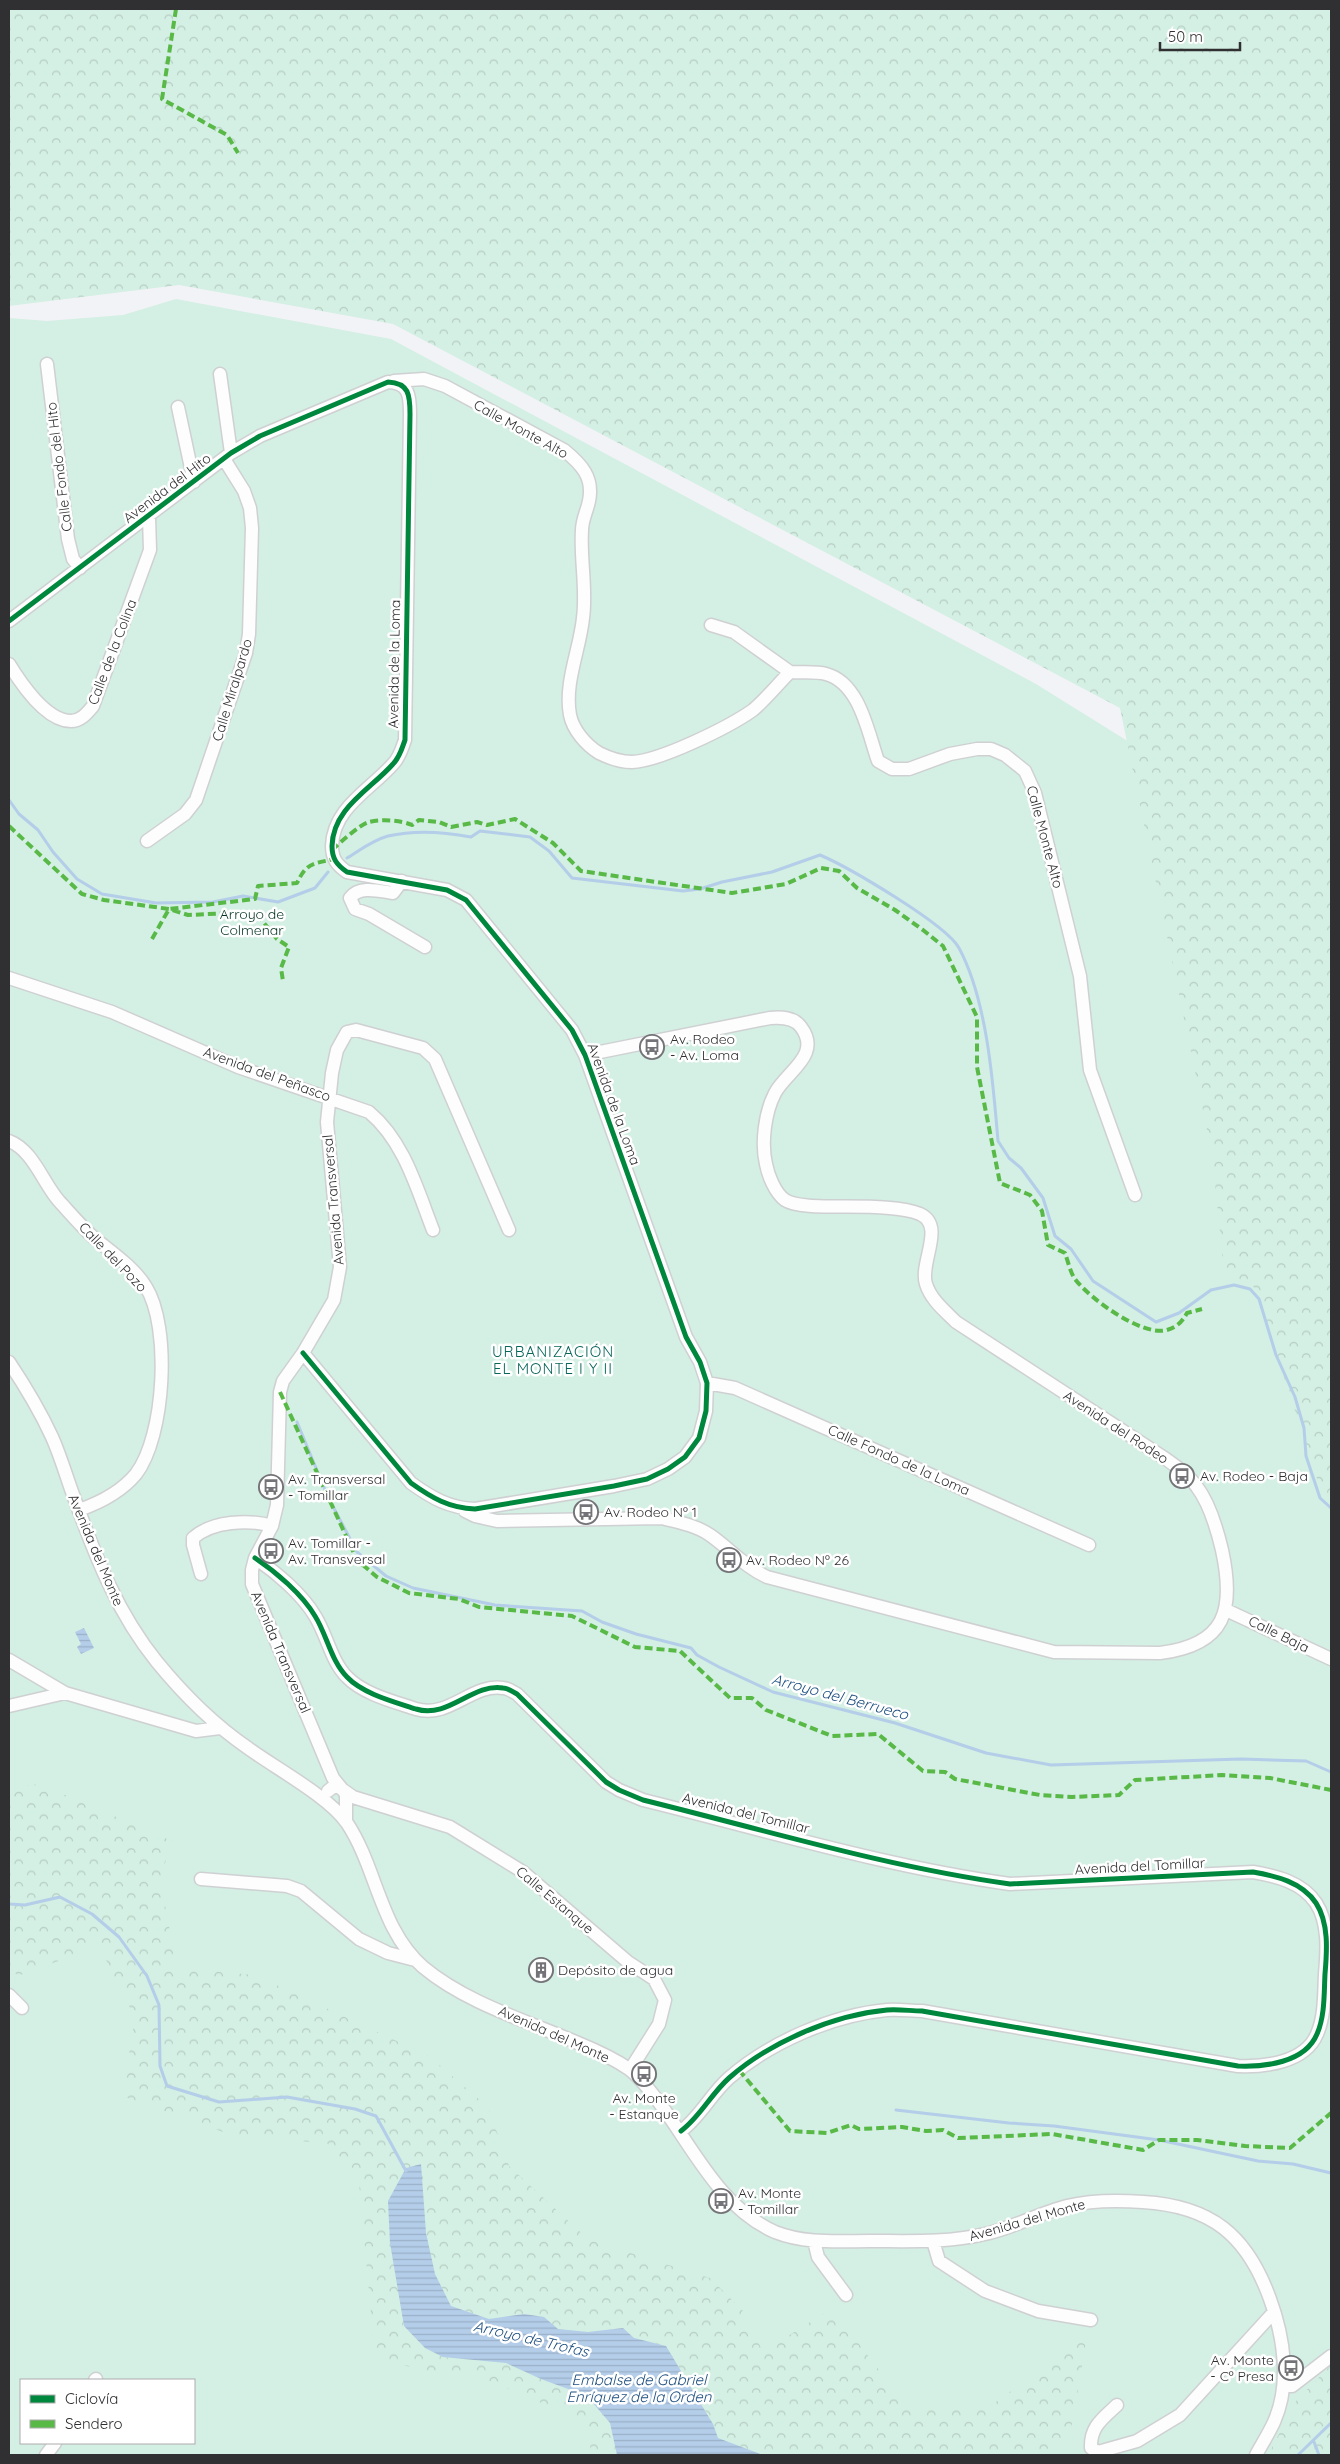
<svg xmlns="http://www.w3.org/2000/svg" width="1340" height="2464" font-family="Quicksand,sans-serif">
	<style>
		.green { fill: #d4efe3; fill-rule: evenodd }
		.forest { fill: url(#forest-crowns) }
		.water { fill: url(#water-rules) }
		.lines { fill: none; stroke-linecap: round; stroke-linejoin: round }
		.stream { stroke: #b4cde9; stroke-width: 3 }
		.minor-casing { stroke: #cfd0d2; stroke-width: 15 }
		.minor { stroke: #fdfdfe; stroke-width: 12 }
		.quiet { stroke: #58b947; stroke-width: 4; stroke-dasharray: 8 4; stroke-linecap: butt }
		.cycleway-casing { stroke: #fff; stroke-width: 8 }
		.cycleway { stroke: #00873e; stroke-width: 5 }
		.labels { text-anchor: middle; stroke-width: 5; stroke-linejoin: round; paint-order: stroke }
		.street-label { font-size: 14px; fill: #303033; stroke: #fff }
		.park-label { font-size: 14px; fill: #083523; stroke: #fff }
		.poi-label { font-size: 14px; fill: #303033; stroke: #fff; text-anchor: start }
		.neighbourhood-label { font-size: 15px; letter-spacing: 1px; fill: #09665b; stroke: #fff }
		.water-label { font-size: 15px; font-style: italic; fill: #1e4f80; stroke: #fff }
	</style>
	<defs>
		<pattern id="forest-crowns" width="20" height="18" patternUnits="userSpaceOnUse" patternTransform="scale(1.25)"><rect width="20" height="18" fill="#d4efe3"/><path d="M2 6a3 3 0 1 1 6 0M12 15a3 3 0 1 1 6 0" fill="none" stroke="#b6cdc3"/></pattern>
		<pattern id="water-rules" width="6" height="5" patternUnits="userSpaceOnUse" patternTransform="scale(1.25)"><rect width="6" height="5" fill="#b4cde9"/><path d="M0 2.5h6" fill="none" stroke="#9bb0c8"/></pattern>
	</defs>
	<rect width="100%" height="100%" fill="#f2f3f7"/>
	<path class="green" d="M176 299 391 339 1036 684 1126 740 1204 794 1331 1004V2455H9V318L47 321 123 315ZM21 2380H194V2443H21Z"/>
	<path class="forest" d="M9 9H1331V1503L1323 1497 1255 1288 1224 1271 1212 1154 1120 708 393 324 179 285 9 306Z
		M40 1784 172 1841 160 1879 177 1968 255 1975 429 2056 488 2107 509 2166 589 2240 710 2278 743 2311 763 2352 832 2308 906 2406 993 2404 1087 2336 1070 2437 1036 2455H763L718 2438 713 2424 666 2346 634 2338 623 2328 588 2332 558 2329 544 2317 524 2314 489 2319 451 2306 435 2275 426 2233 424 2190 399 2292 404 2326 443 2357 506 2363 541 2379 587 2396 610 2423 618 2454 589 2455 592 2452 581 2420 474 2374 438 2375 375 2357 359 2183 327 2143 237 2137 122 2096 135 2018 99 1946 18 1976 9 1967V1787Z
		M1331 2365V2455H1268L1296 2401Z"/>
	<path class="water" d="M84 1628 94 1648 81 1654 77 1647 81 1644 75 1632Z
		M421 2164 426 2233 435 2274 451 2306 489 2319 524 2314 544 2317 558 2329 588 2332 623 2328 634 2338 666 2346 713 2424 718 2438 763 2455H617L610 2423 587 2396 541 2379 506 2363 443 2357 425 2348 404 2326 390 2243 388 2201 406 2168Z"/>
	<g class="lines">
		<path class="stream" d="M9 800 19 814 38 830 53 852 77 879 102 894 156 903 213 902 243 896 278 902 315 888 328 872
			M347 858C360 850 373 840 388 836 414 830 445 832 471 837L480 831 530 837 549 851 572 878 683 891 700 889 722 882 772 872 820 855C848 867 946 924 959 948 987 1000 993 1082 998 1141L1009 1158 1021 1168 1043 1198 1055 1236 1071 1249 1093 1281 1156 1322 1179 1313 1211 1290 1234 1285 1250 1289 1259 1299 1276 1355 1295 1397 1304 1428 1306 1456 1320 1498 1331 1508
			M297 1422 328 1497 357 1552 386 1576 413 1588 495 1605 582 1611 602 1622 636 1634 691 1648 697 1655 719 1667 773 1692 895 1723 986 1753 1051 1765 1241 1759 1306 1761 1331 1772
			M9 1904 25 1905 60 1897 92 1914 119 1937 147 1976 159 2005 160 2066 167 2086 219 2102 287 2097 355 2109 376 2116 406 2171
			M896 2110 1009 2123 1054 2126 1159 2140 1258 2161 1293 2164 1331 2173
			M1314 2442 1319 2455
			M1298 2455 1331 2423"/>
		<defs>
			<path id="minor" d="M47 364 68 539 73 559 80 568
				M220 374 231 453
				M394 381 424 379 445 386 564 450C581 464 594 477 589 501 587 511 582 520 582 530 580 559 587 589 583 618 580 649 564 683 570 715 573 730 586 745 599 753 609 758 620 762 632 762 660 761 729 727 753 710 766 699 778 684 790 672 801 673 815 671 826 674 860 683 868 733 878 761L892 769H909L950 754 977 749H991L1005 755 1025 771 1035 793 1080 976 1090 1070 1135 1195
				M178 407 194 482
				M9 621 231 453 260 436 388 382C409 383 410 395 410 414L405 740C402 748 400 757 393 764 370 790 333 808 332 846 332 859 337 865 347 872L447 890 466 900 572 1030 585 1055 686 1337 700 1362 707 1383 706 1411 699 1438 685 1457 668 1469 647 1479 614 1486 475 1509C449 1508 432 1498 411 1483L303 1353
				M711 625 734 632 790 672
				M9 664C20 682 46 721 71 721 81 721 87 713 93 706L150 550 149 517
				M147 841 185 814 196 800 246 653 249 634 252 528 250 508 244 491 224 459
				M402 881 393 893C379 891 359 885 350 898L355 909 369 914 425 947
				M9 978 112 1012 238 1067 369 1112C404 1141 417 1189 433 1230
				M9 1141C33 1150 43 1183 59 1201 70 1213 81 1226 93 1237 111 1252 134 1267 146 1287 171 1327 165 1436 136 1474 122 1491 99 1503 79 1510
				M9 1362C25 1386 40 1411 52 1437 61 1457 67 1479 75 1500 96 1558 118 1614 157 1662 184 1695 213 1724 248 1748 275 1768 328 1796 347 1823 377 1868 380 1930 423 1967 466 2003 527 2021 578 2043 595 2050 613 2058 629 2069 642 2079 651 2092 661 2105 694 2150 721 2208 775 2232 805 2244 838 2241 870 2241 908 2241 947 2243 985 2234 1013 2228 1039 2213 1067 2206 1092 2200 1117 2200 1143 2202 1211 2206 1247 2235 1270 2299 1284 2337 1291 2384 1274 2422 1269 2433 1262 2444 1256 2455
				M707 1383 735 1388 1089 1545
				M465 1511 475 1516 497 1521 661 1518C678 1522 695 1525 710 1535 730 1549 745 1567 767 1577L1054 1652 1160 1653C1226 1645 1235 1610 1222 1550 1217 1529 1210 1504 1197 1487 1189 1475 1177 1467 1166 1459L956 1322C945 1311 931 1300 926 1284 919 1263 946 1226 920 1214 887 1200 804 1213 785 1200 775 1193 768 1175 766 1164 761 1143 765 1112 775 1093 787 1071 822 1055 801 1027 794 1017 781 1017 770 1018L585 1055
				M255 1558C276 1572 302 1594 315 1616 327 1635 331 1661 347 1677 363 1694 395 1702 416 1709 449 1719 472 1683 503 1688 508 1688 513 1692 517 1694L606 1782 619 1790 643 1800C765 1830 887 1867 1010 1884L1253 1872C1276 1876 1302 1882 1316 1903 1329 1923 1327 1951 1325 1974 1324 1993 1325 2016 1317 2034 1305 2063 1264 2067 1238 2066L922 2011C911 2011 899 2009 887 2010 833 2015 770 2042 729 2078 711 2094 700 2117 681 2131
				M201 1574 193 1545V1538C212 1521 249 1519 272 1526
				M1226 1610 1331 1659
				M9 1660 65 1693 196 1731 220 1728
				M9 1706 65 1693
				M328 1791 333 1787H339L353 1797 450 1827 523 1872 628 1962 654 1979 665 2000 659 2024 630 2070
				M346 1821V1794L333 1778 252 1584V1570L255 1558 272 1526 277 1505 280 1392 283 1381 303 1353 334 1300 340 1267 327 1122 332 1073 337 1050 347 1032 356 1030 423 1048 435 1059 509 1230
				M201 1879 287 1886 301 1891 359 1939 388 1953 415 1960
				M9 1995 22 2008
				M814 2241 818 2257 846 2295
				M933 2241 939 2261 985 2291 1038 2311 1091 2320
				M95 2380 96 2379
				M1284 2386H1292L1331 2356
				M1117 2405C1102 2419 1090 2427 1091 2448L1098 2452 1137 2441 1180 2415 1274 2312
				M46 2455 55 2443"/>
		</defs>
		<use href="#minor" class="minor-casing"/>
		<use href="#minor" class="minor"/>
		<path class="quiet" d="M176 9 162 99 227 135 238 153
			M9 826 82 894 104 900 169 909 188 915 233 913 259 917 277 939 289 947 281 968 283 981
			M332 850C340 843 360 824 369 822 381 819 401 820 412 825L419 820 439 822 451 827 477 822 487 825 515 819 553 843 581 871 732 893 786 884 821 868 839 871 857 888 895 910 923 930 943 946 977 1017V1067L1000 1183 1030 1195 1042 1211 1048 1245 1065 1253C1068 1261 1070 1272 1075 1279 1089 1298 1142 1337 1167 1330 1177 1327 1182 1322 1187 1313L1202 1309
			M152 939 169 909 255 899 258 886 297 883C307 862 313 864 334 859
			M280 1392 357 1560 377 1577 409 1593 459 1599 479 1607 572 1616 635 1647 680 1651 730 1698H752L766 1710 832 1736 878 1734 923 1771 945 1772 955 1779 1040 1795 1072 1797 1119 1795 1135 1780 1222 1775 1270 1778 1331 1790
			M739 2070 790 2131 827 2133 851 2125 859 2129 902 2127 926 2131 943 2130 958 2138 1052 2134 1143 2150 1159 2140H1197L1245 2146 1290 2148 1331 2113"/>
		<defs>
			<path id="cycleway" d="M9 621 231 453 260 436 388 382C409 383 410 395 410 414L405 740C402 748 400 757 393 764 370 790 333 808 332 846 332 859 337 865 347 872L447 890 466 900 572 1030 585 1055 686 1337 700 1362 707 1383 706 1411 699 1438 685 1457 668 1469 647 1479 614 1486 475 1509C449 1508 432 1498 411 1483L303 1353
				M255 1558C276 1572 302 1594 315 1616 327 1635 331 1661 347 1677 363 1694 395 1702 416 1709 449 1719 472 1683 503 1688 508 1688 513 1692 517 1694L606 1782 619 1790 643 1800C765 1830 887 1867 1010 1884L1253 1872C1276 1876 1302 1882 1316 1903 1329 1923 1327 1951 1325 1974 1324 1993 1325 2016 1317 2034 1305 2063 1264 2067 1238 2066L922 2011C911 2011 899 2009 887 2010 833 2015 770 2042 729 2078 711 2094 700 2117 681 2131"/>
		</defs>
		<use href="#cycleway" class="cycleway-casing"/>
		<use href="#cycleway" class="cycleway"/>
	</g>
	<defs>
		<symbol id="bus-ring" viewBox="-11 -11 22 22"><circle r="9.5" fill="#fff" stroke="#747478" stroke-width="1.5"/><path d="M-5-6H5V4H4V6H2V4H-2V6H-4V4H-5ZM-3.5-4V0h7V-4ZM-3.5 1.2v1.5H-2V1.2ZM2 1.2v1.5H3.5V1.2Z" fill="#747478"/></symbol>
		<symbol id="building-ring" viewBox="-11 -11 22 22"><circle r="9.5" fill="#fff" stroke="#747478" stroke-width="1.5"/><path d="M-4-6H4V6H1V3H-1V6H-4ZM-2.5-4.3h1.7v1.8h-1.7ZM.8-4.3h1.7v1.8H.8ZM-2.5-1h1.7V.8h-1.7ZM.8-1h1.7V.8H.8Z" fill="#747478"/></symbol>
	</defs>
	<g fill-rule="evenodd">
		<use href="#bus-ring" x="638" y="1033" width="28" height="28"/>
		<use href="#bus-ring" x="1168" y="1462" width="28" height="28"/>
		<use href="#bus-ring" x="257" y="1473" width="28" height="28"/>
		<use href="#bus-ring" x="572" y="1498" width="28" height="28"/>
		<use href="#bus-ring" x="257" y="1537" width="28" height="28"/>
		<use href="#bus-ring" x="715" y="1546" width="28" height="28"/>
		<use href="#building-ring" x="527" y="1956" width="28" height="28"/>
		<use href="#bus-ring" x="630" y="2060" width="28" height="28"/>
		<use href="#bus-ring" x="707" y="2187" width="28" height="28"/>
		<use href="#bus-ring" x="1277" y="2354" width="28" height="28"/>
	</g>
	<g class="labels">
		<g class="street-label">
			<text transform="translate(521 429) rotate(29)" y="5">Calle Monte Alto</text>
			<text transform="translate(59 467) rotate(-97)" y="5">Calle Fondo del Hito</text>
			<text transform="translate(167 488) rotate(-37)" y="5">Avenida del Hito</text>
			<text transform="translate(112 652) rotate(-69)" y="5">Calle de la Colina</text>
			<text transform="translate(394 664) rotate(-89)" y="5">Avenida de la Loma</text>
			<text transform="translate(232 690) rotate(-73)" y="5">Calle Miralpardo</text>
			<text transform="translate(1045 837) rotate(75)" y="5">Calle Monte Alto</text>
			<text transform="translate(267 1074) rotate(20)" y="5">Avenida del Peñasco</text>
			<text transform="translate(614 1104) rotate(70)" y="5">Avenida de la Loma</text>
			<text transform="translate(333 1200) rotate(-95)" y="5">Avenida Transversal</text>
			<text transform="translate(113 1257) rotate(46)" y="5">Calle del Pozo</text>
			<text transform="translate(1116 1427) rotate(33)" y="5">Avenida del Rodeo</text>
			<text transform="translate(899 1460) rotate(24)" y="5">Calle Fondo de la Loma</text>
			<text transform="translate(96 1550) rotate(67)" y="5">Avenida del Monte</text>
			<text transform="translate(1279 1634) rotate(26)" y="5">Calle Baja</text>
			<text transform="translate(281 1652) rotate(67)" y="5">Avenida Transversal</text>
			<text transform="translate(746 1813) rotate(14)" y="5">Avenida del Tomillar</text>
			<text transform="translate(1140 1866) rotate(-3)" y="5">Avenida del Tomillar</text>
			<text transform="translate(555 1900) rotate(40)" y="5">Calle Estanque</text>
			<text transform="translate(554 2034) rotate(24)" y="5">Avenida del Monte</text>
			<text transform="translate(1027 2220) rotate(-16)" y="5">Avenida del Monte</text>
		</g>
		<g class="park-label">
			<text x="252" y="919">Arroyo de<tspan x="252" dy="16">Colmenar</tspan></text>
		</g>
		<g class="poi-label">
			<text x="670" y="1044">Av. Rodeo<tspan x="670" dy="16">- Av. Loma</tspan></text>
			<text x="1200" y="1481">Av. Rodeo - Baja</text>
			<text x="288" y="1484">Av. Transversal<tspan x="288" dy="16">- Tomillar</tspan></text>
			<text x="604" y="1517">Av. Rodeo Nº 1</text>
			<text x="288" y="1548">Av. Tomillar -<tspan x="288" dy="16">Av. Transversal</tspan></text>
			<text x="746" y="1565">Av. Rodeo Nº 26</text>
			<text x="558" y="1975">Depósito de agua</text>
			<text x="644" y="2103" text-anchor="middle">Av. Monte<tspan x="644" dy="16">- Estanque</tspan></text>
			<text x="738" y="2198">Av. Monte<tspan x="738" dy="16">- Tomillar</tspan></text>
			<text x="1274" y="2365" text-anchor="end">Av. Monte<tspan x="1274" dy="16">- Cº Presa</tspan></text>
		</g>
		<g class="neighbourhood-label">
			<text x="553" y="1357">URBANIZACIÓN<tspan x="553" dy="17">EL MONTE I Y II</tspan></text>
		</g>
		<g class="water-label">
			<text transform="translate(840 1697) rotate(15)" y="5">Arroyo del Berrueco</text>
			<text transform="translate(531 2339) rotate(13)" y="5">Arroyo de Trofas</text>
			<text x="639" y="2385">Embalse de Gabriel<tspan x="639" dy="17">Enríquez de la Orden</tspan></text>
		</g>
	</g>
	<rect width="1340" height="2464" fill="none" stroke="#303033" stroke-width="20"/>
	<rect x="20" y="2379" width="175" height="65" fill="#ffffff" stroke="#acacad"/>
	<rect x="30" y="2395" width="25" height="8" fill="#00873e" stroke="#acacad"/>
	<text x="65" y="2404" font-size="15" fill="#303033">Ciclovía</text>
	<rect x="30" y="2420" width="25" height="8" fill="#58b947" stroke="#acacad"/>
	<text x="65" y="2429" font-size="15" fill="#303033">Sendero</text>
	<path d="M1160 42v8h80v-8" fill="none" stroke="#303033" stroke-width="2.5"/>
	<text x="1168" y="42" font-size="15" fill="#303033" stroke="#ffffff" stroke-width="4" paint-order="stroke">50 m</text>
</svg>
